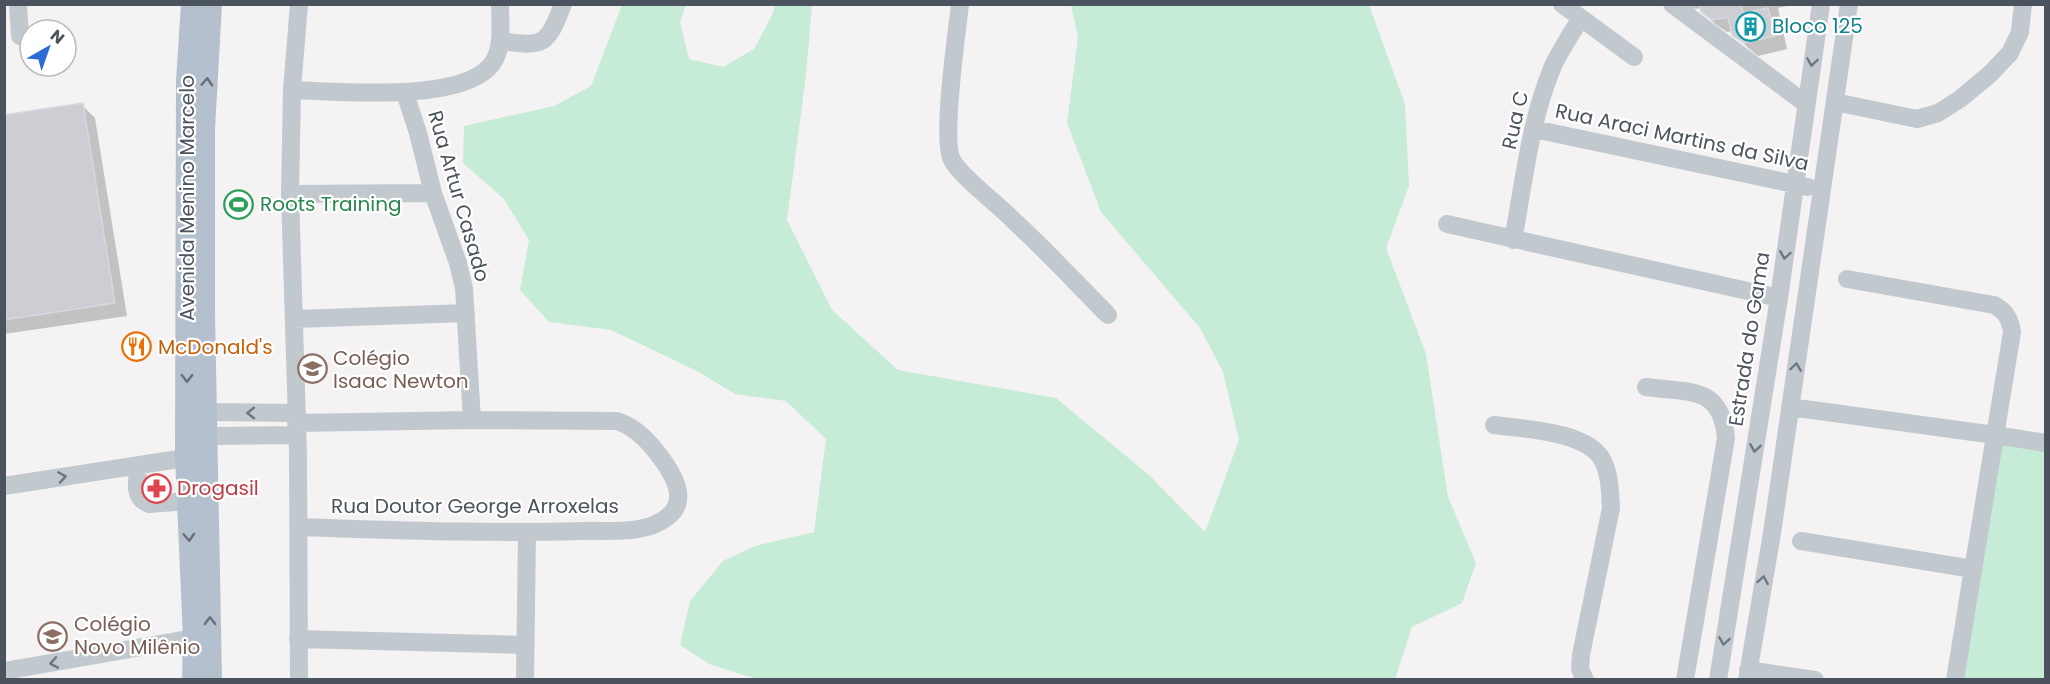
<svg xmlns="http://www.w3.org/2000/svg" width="2050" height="684" font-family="Poppins,sans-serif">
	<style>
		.green { fill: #c6ecd7 }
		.shadow { fill: #0003 }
		.building { fill: #cdced4; stroke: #d7d8dd; stroke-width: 1.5 }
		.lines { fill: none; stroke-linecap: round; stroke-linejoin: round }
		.minor { stroke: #c1c9cf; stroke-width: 18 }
		.major { stroke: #b5c0ce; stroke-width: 22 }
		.oneway { stroke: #6e7780 }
		.oneway2 { stroke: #666f7a }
		.labels { text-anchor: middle; stroke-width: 4.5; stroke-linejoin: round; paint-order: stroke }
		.culture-label { font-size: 20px; fill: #0d838f; stroke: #fff; text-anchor: start }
		.street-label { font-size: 20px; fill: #4b545e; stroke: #fff }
		.leisure-label { font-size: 20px; fill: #27864d; stroke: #fff; text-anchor: start }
		.food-label { font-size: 20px; fill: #c56008; stroke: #fff; text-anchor: start }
		.education-label { font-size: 20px; fill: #785e54; stroke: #fff; text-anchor: start }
		.health-label { font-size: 20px; fill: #be3a42; stroke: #fff; text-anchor: start }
	</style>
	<rect width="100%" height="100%" fill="#f4f2f2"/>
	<path class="green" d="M622 5H686L680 22 689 59 723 67 754 49 772 15 775 5H812L806 75 787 220 832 310 898 370 1056 398 1149 475 1205 532 1239 440 1223 372 1200 328 1101 212 1067 123 1078 37 1071 5H1369L1405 104 1409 186 1386 248 1426 354 1448 497 1476 563 1462 603 1412 627 1395 679 759 680 709 664 680 645 690 601 723 561 755 546 814 532 826 439 786 401 735 394 697 371 611 330 549 322 520 290 529 240 504 199 463 163 464 126 554 106 591 86Z
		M1992 435 2045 445V679L1947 680 1963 571Z"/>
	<path class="shadow" d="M1683 4H1796L1778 8 1787 49 1758 56 1747 47 1733 31 1727 32 1715 24 1701 8 1695 9Z
		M82 105 95 118 127 316 4 334V117Z"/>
	<path class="building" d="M1700 4H1741L1743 13 1768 8 1775 36 1744 43 1732 35 1728 17 1712 20 1701 12Z
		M83 103 115 303 4 320V115Z"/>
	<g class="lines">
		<path class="minor" d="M18 4 20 36
			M299 4 292 90 290 194 298 455 299 680
			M960 4C957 33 941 138 952 160 960 176 1000 206 1014 221 1047 251 1077 284 1108 315
			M1562 4 1634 57
			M1672 4 1806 104
			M500 41C544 47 547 46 563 4
			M292 90C337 91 472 105 495 59 503 43 500 22 500 4
			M405 93 418 133 433 193 458 263 464 288 472 420
			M1835 102 1917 119 1938 113 1960 99 1990 74 2010 53 2020 32 2023 4
			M1534 129 1808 187
			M290 194 433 193
			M1447 224 1779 298
			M1513 240C1524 182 1530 120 1553 66 1561 49 1571 34 1581 18
			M1847 279 1994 305C2005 311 2010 318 2012 332L1955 680
			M295 319 466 313
			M1646 387C1689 393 1721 385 1726 438L1685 680
			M1790 407 1995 435 2046 443
			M193 412 296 413
			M296 423 472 420 617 421C638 428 651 444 664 462 676 479 688 503 666 518 644 535 608 530 582 531 487 534 393 530 298 527
			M1494 425C1524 429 1588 431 1603 461 1610 475 1610 493 1611 508L1581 655 1580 669 1585 680
			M207 436 297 435
			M139 465C137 481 132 497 149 504L188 501
			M4 486 198 456
			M1801 541 1973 569
			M298 639 525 645
			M1748 670 1815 680
			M4 671 194 638
			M525 680 527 533
			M1718 680 1779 298 1821 4
			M1747 680 1772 533 1849 4"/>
		<path class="major" d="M192 4 187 81 186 457 194 638 193 680
			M211 680 204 313V129L211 4"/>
	</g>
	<defs><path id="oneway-chevron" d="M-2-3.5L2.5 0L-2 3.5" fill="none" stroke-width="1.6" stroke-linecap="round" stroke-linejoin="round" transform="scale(1.5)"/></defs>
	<g class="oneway">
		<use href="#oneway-chevron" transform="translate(1812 62) rotate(99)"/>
		<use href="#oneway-chevron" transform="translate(1785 255) rotate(98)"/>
		<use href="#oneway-chevron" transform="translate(1796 367) rotate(-82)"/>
		<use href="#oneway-chevron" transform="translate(251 413) rotate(180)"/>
		<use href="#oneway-chevron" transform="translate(1755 448) rotate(99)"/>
		<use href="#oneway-chevron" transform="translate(62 477) rotate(-9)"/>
		<use href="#oneway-chevron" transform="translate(1763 580) rotate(-80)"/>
		<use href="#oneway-chevron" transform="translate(1724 641) rotate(99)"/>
		<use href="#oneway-chevron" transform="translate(54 663) rotate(170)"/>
	</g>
	<g class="oneway2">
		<use href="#oneway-chevron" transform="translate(207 82) rotate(-87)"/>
		<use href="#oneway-chevron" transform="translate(187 378) rotate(90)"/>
		<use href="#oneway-chevron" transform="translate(189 537) rotate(87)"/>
		<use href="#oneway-chevron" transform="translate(210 621) rotate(-91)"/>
	</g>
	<defs>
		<symbol id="building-ring" viewBox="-11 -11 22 22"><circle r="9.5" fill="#fff" stroke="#0f9aa8" stroke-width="1.5"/><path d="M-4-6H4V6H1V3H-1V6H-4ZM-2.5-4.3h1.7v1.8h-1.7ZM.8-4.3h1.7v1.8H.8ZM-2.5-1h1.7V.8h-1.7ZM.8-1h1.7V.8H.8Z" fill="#0f9aa8"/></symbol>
		<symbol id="stadium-ring" viewBox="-11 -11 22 22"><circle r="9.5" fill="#fff" stroke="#2e9e5b" stroke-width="1.5"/><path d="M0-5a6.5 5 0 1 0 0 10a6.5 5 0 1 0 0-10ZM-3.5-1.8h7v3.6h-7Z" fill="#2e9e5b"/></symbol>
		<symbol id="restaurant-ring" viewBox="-11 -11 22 22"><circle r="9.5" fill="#fff" stroke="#e8710a" stroke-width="1.5"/><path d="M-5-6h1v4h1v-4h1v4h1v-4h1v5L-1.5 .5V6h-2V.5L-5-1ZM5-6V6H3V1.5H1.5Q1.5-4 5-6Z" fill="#e8710a"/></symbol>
		<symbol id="school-ring" viewBox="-11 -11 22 22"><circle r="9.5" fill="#fff" stroke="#8d6e63" stroke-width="1.5"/><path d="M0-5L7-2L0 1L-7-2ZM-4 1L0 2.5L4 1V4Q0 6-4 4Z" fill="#8d6e63"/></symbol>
		<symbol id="pharmacy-ring" viewBox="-11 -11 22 22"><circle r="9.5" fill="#fff" stroke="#e0444e" stroke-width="1.5"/><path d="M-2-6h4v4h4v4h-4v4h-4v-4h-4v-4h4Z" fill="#e0444e"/></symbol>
	</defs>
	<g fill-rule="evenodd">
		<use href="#building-ring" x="1734" y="10" width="33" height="33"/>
		<use href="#stadium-ring" x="222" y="188" width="33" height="33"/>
		<use href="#restaurant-ring" x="120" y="330" width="33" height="33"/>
		<use href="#school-ring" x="296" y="352" width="33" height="33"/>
		<use href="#pharmacy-ring" x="140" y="472" width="33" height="33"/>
		<use href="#school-ring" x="36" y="620" width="33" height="33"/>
	</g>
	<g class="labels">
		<g class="culture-label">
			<text x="1772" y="33">Bloco 125</text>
		</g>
		<g class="street-label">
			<text transform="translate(1515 120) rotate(-77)" y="7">Rua C</text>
			<text transform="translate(1682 137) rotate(12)" y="7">Rua Araci Martins da Silva</text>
			<text transform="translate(459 196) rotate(74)" y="7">Rua Artur Casado</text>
			<text transform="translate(187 198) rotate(-90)" y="7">Avenida Menino Marcelo</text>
			<text transform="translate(1749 339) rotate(-81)" y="7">Estrada do Gama</text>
			<text x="475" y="513">Rua Doutor George Arroxelas</text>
		</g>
		<g class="leisure-label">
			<text x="260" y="211">Roots Training</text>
		</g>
		<g class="food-label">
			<text x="158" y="354">McDonald's</text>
		</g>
		<g class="education-label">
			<text x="333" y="365">Colégio<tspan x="333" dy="23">Isaac Newton</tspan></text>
			<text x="74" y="631">Colégio<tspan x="74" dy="23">Novo Milênio</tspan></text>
		</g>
		<g class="health-label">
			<text x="177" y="495">Drogasil</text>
		</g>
	</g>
	<rect width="2050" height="684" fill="none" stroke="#4b545e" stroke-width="12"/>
	<g transform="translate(48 48) rotate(40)"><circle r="28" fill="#ffffff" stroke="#b7bbbf" stroke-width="1.5"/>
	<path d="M0-4.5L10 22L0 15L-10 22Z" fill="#2c6dd5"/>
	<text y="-9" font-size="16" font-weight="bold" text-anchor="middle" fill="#4b545e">N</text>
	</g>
</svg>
